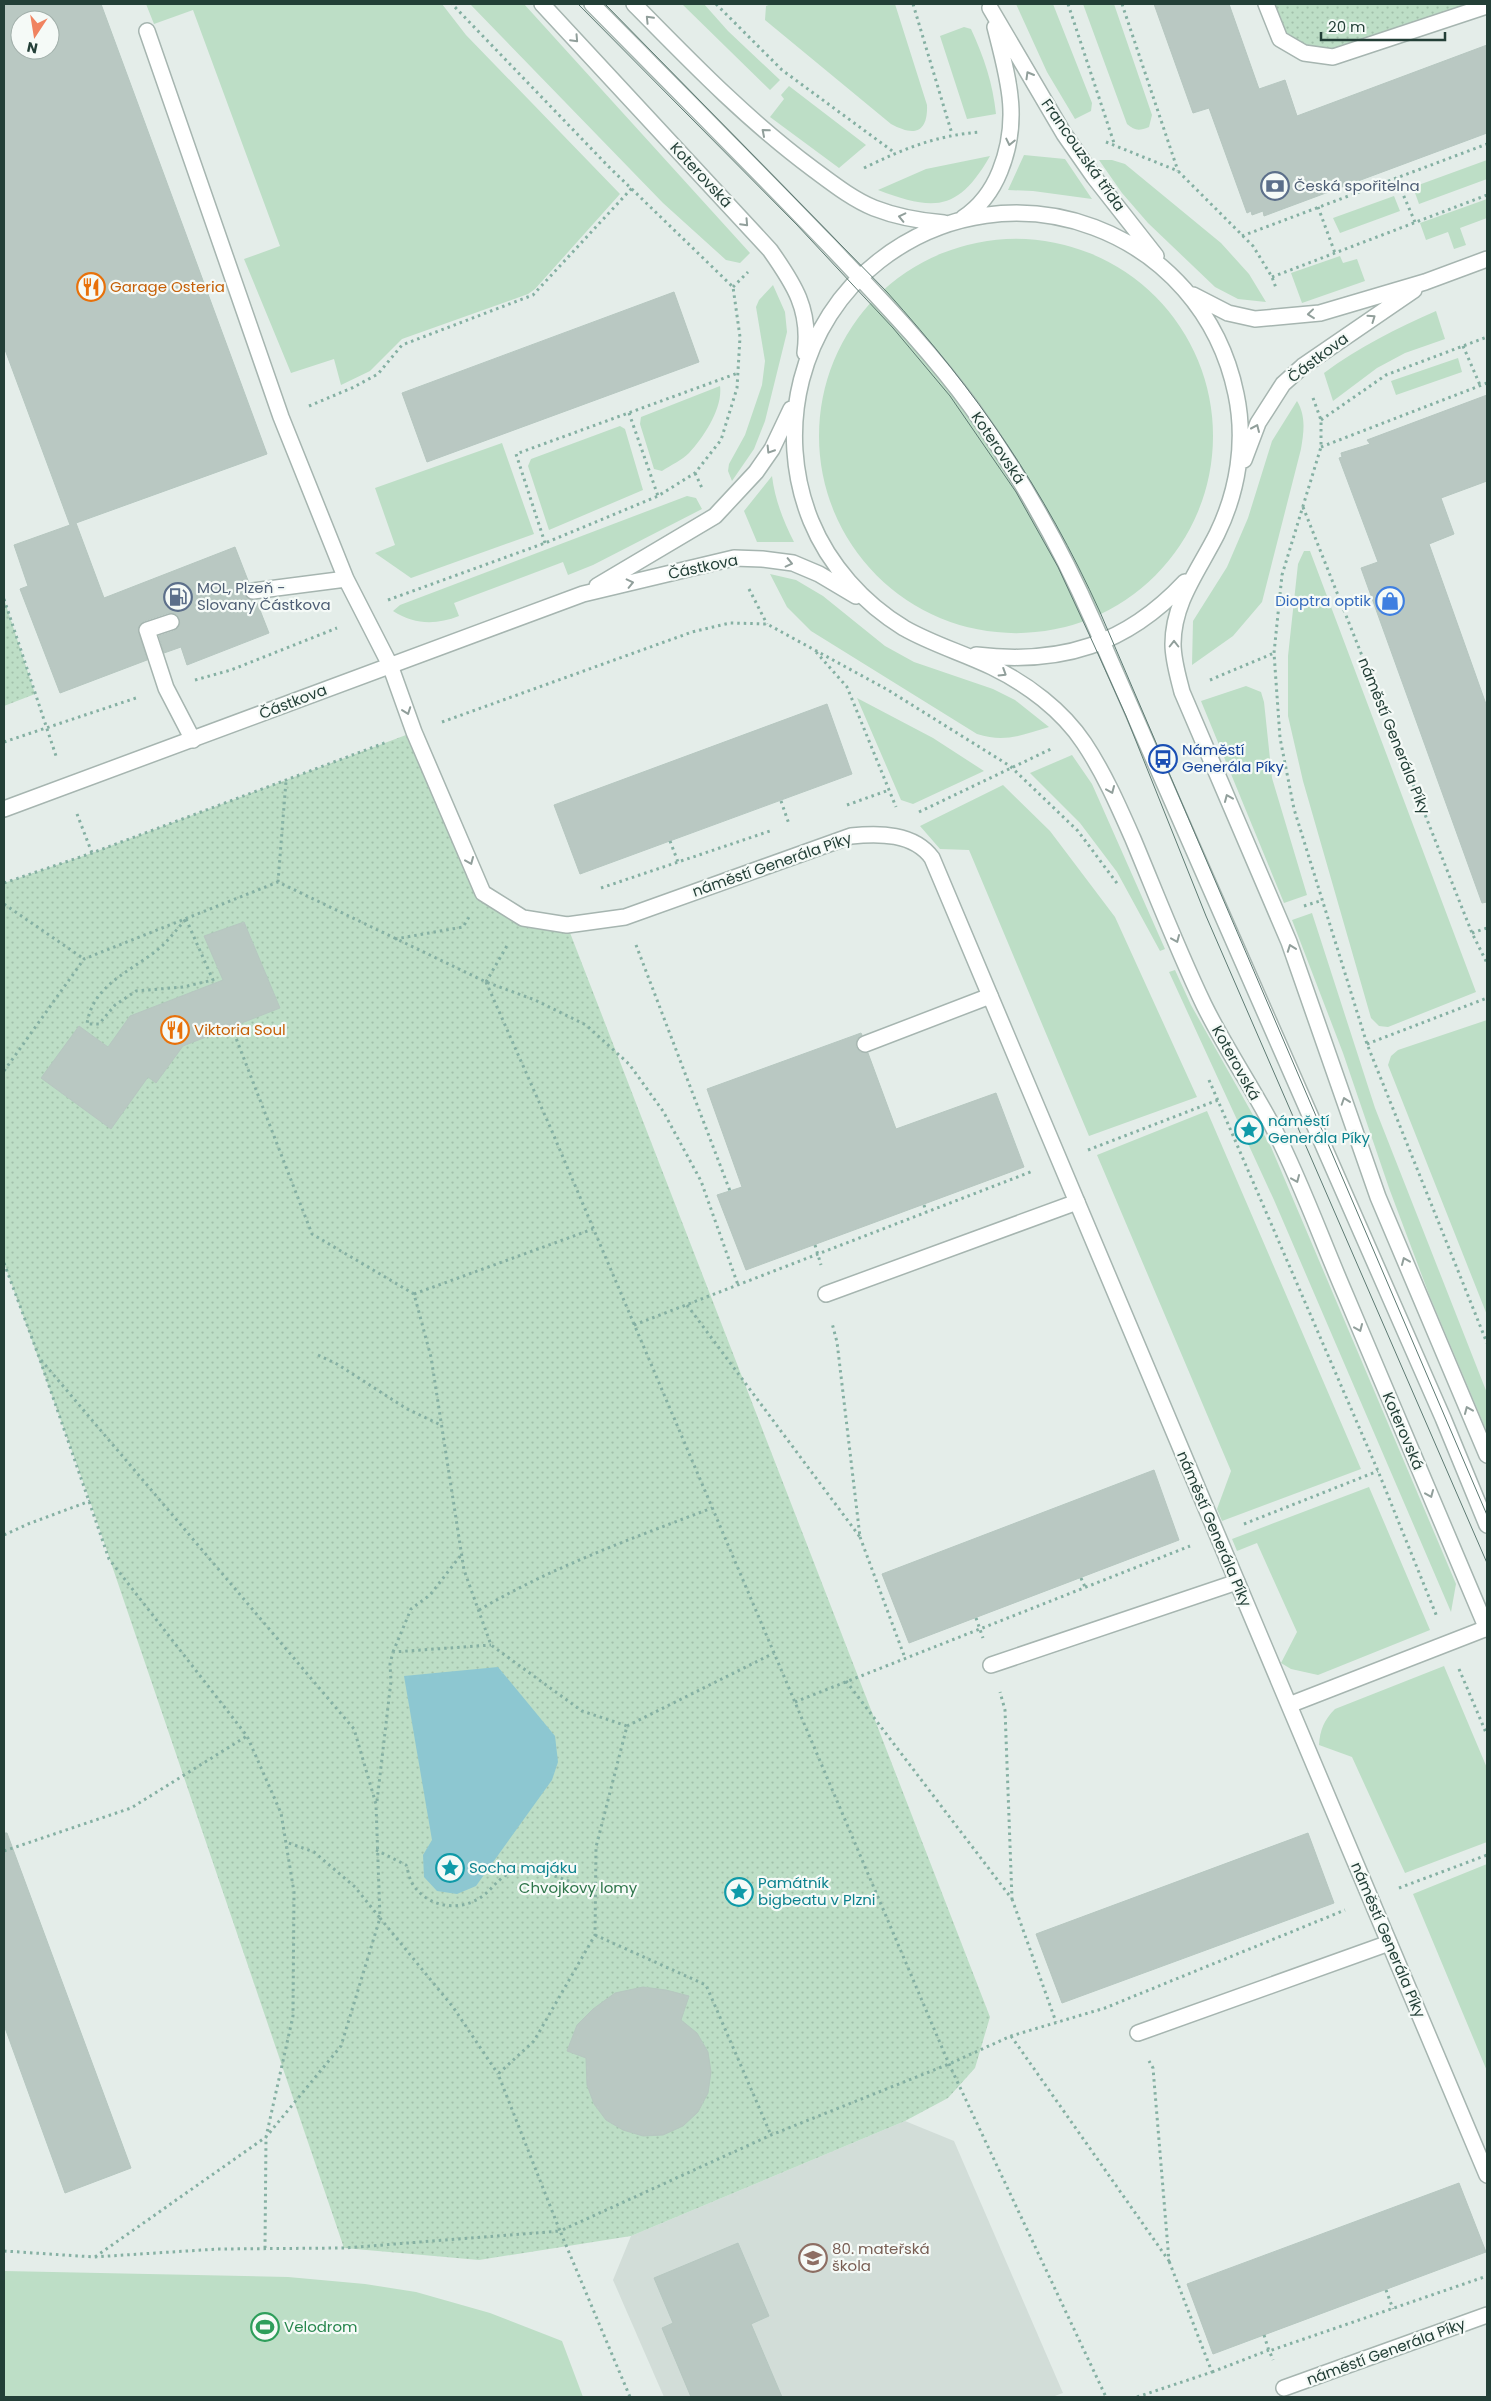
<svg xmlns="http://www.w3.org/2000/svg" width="1491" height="2401" font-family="Poppins,sans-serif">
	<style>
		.built { fill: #d2ddd8 }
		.grass { fill: #bddec6 }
		.park { fill: url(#park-dots) }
		.water { fill: #8dc7d1 }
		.building { fill: #b9c8c2; stroke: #b6c7c0; fill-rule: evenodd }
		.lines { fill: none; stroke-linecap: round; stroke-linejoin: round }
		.service-casing { stroke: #a6b5b0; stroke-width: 18 }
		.minor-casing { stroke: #a6b5b0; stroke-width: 18 }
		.tertiary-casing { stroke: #a6b5b0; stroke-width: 18 }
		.path { stroke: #85b0a3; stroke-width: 3; stroke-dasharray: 2.5 4; stroke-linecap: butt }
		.service { stroke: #fff; stroke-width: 15 }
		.minor { stroke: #fff; stroke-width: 15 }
		.tertiary { stroke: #fff; stroke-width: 15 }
		.tram { stroke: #5e7a73; stroke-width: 1 }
		.oneway { stroke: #919f9b }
		.labels { text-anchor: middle; stroke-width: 4.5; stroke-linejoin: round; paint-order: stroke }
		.street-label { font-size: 15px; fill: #233f37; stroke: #f5faf7 }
		.service-label { font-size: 15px; fill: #4e5e75; stroke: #f5faf7; text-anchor: start }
		.food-label { font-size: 15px; fill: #c56008; stroke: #f5faf7; text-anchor: start }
		.shop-label { font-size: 15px; fill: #366cbe; stroke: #f5faf7; text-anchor: end }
		.transit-label { font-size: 15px; fill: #164399; stroke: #f5faf7; text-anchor: start }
		.culture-label { font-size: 15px; fill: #0d838f; stroke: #f5faf7; text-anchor: start }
		.park-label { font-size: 15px; fill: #2e754a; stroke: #f5faf7 }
		.education-label { font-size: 15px; fill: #785e54; stroke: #f5faf7; text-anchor: start }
		.leisure-label { font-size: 15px; fill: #27864d; stroke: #f5faf7; text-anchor: start }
	</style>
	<defs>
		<pattern id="park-dots" width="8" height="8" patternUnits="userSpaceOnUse" patternTransform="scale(1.25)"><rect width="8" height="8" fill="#bddec6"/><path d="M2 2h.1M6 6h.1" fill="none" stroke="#a2c0ab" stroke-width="1.8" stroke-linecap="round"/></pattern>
	</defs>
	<rect width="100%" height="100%" fill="#e4ede9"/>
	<path class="built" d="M905 2121 954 2141 1063 2393 1052 2397H664L613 2280 631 2236Z"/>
	<path class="grass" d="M146 4H442L466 35 620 194 535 289 528 294 402 339 370 371 341 385 334 359 291 373 244 259 280 246 193 10 154 24Z
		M470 4H524L750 253 740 263 726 260 663 203Z
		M682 4H704L728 31 780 80 770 90Z
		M771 4H895L927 105C928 134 913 136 891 124L765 20 766 6Z
		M1016 4H1053L1092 103 1091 111 1075 119 1047 72Z
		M1083 4H1114L1152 115 1149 127C1139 131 1135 131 1127 124Z
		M964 27 971 29C984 57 993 84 996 114L967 119 940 36Z
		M789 86 866 145 839 168 770 117 784 99 781 95Z
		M1024 155 1065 159 1092 199 1033 191 1008 190Z
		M990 156C958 212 934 211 878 190L926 169Z
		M1099 160H1112L1125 164 1221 243 1249 274 1266 302 1238 299 1215 287 1148 223 1122 193Z
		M1487 160V179L1419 204 1413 187Z
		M1394 196 1400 211 1340 233 1333 218Z
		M1487 199V218L1460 228 1466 245 1454 249 1448 232 1426 240 1420 223Z
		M819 436a197 197 0 1 1 394 0a197 197 0 1 1-394 0Z
		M1340 256 1343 263 1357 259 1365 281 1302 303 1291 273Z
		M773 285 785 312 787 332 765 421 754 449 732 481 728 471 729 464 745 435 762 385 765 361 756 307 759 300Z
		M1436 311 1445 339 1405 353 1377 368 1333 401 1324 373C1359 347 1397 328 1436 311Z
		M1458 358 1462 372 1396 395 1391 381Z
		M720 386C723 408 704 437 689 453 682 460 671 465 662 471L654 469 640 424 641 417Z
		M1297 401C1306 416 1304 431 1301 449L1262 602 1233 636 1192 665 1193 621 1227 567 1248 518 1272 441Z
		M620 426 625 429 643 490 549 530 528 466 531 459Z
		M502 443 534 534 411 578 375 553 395 545 375 488Z
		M772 476C775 500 783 520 794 542H757L744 511Z
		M687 496 696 498 702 509 593 565 568 575 563 562 454 603 459 616C436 625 415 625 393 611L400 605Z
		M1304 551H1310L1476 992 1388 1027 1379 1026 1371 1018 1303 781 1288 716V656L1298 564Z
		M770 574 796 580 823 596 885 646 914 662 993 689 1015 700 1049 727C1022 735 1005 743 977 734L811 631 787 607Z
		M1246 686 1261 692 1264 702 1272 778 1307 895 1284 903 1201 701Z
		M857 698 933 738 984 771 913 804 901 800Z
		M1072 755 1092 784 1165 949 1160 951 1117 872 1080 823 1030 773Z
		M1003 785 1050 831 1115 917 1197 1097 1089 1136 969 850 940 849 920 826Z
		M1312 913 1375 1108 1487 1393V1432L1430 1297 1389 1188 1343 1053 1292 920Z
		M1175 970 1191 1005 1271 1147 1456 1584 1451 1612 1274 1200 1169 972Z
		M1487 1020V1315L1388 1065 1391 1056 1398 1050Z
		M1207 1111 1361 1469 1222 1521 1217 1509 1231 1471 1097 1155Z
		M1369 1487 1430 1630 1318 1675 1291 1669 1281 1663 1297 1632 1257 1543 1237 1551 1232 1539Z
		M1444 1666 1487 1768V1842L1405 1873 1352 1757 1319 1745C1320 1730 1324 1720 1335 1709Z
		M1487 1864V2071L1413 1894Z
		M4 2271 288 2277 365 2284 416 2292 490 2313 562 2341 583 2397H4Z"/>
	<path class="park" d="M1266 4H1487L1333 57 1280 39Z
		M4 599 35 694 4 706Z
		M414 732 483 893 523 918 567 925 990 2017 975 2068 948 2098 905 2121 631 2236 479 2260 344 2248 90 1501 4 1263V883L92 853Z"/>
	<path class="water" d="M498 1667 555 1736 558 1762 552 1780 476 1886 457 1894 437 1891 424 1877 423 1855 432 1840 404 1676Z"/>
	<path class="building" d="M4 4H101L267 454 76 523 104 598 235 547 249 583 245 587 244 593 249 599 256 600 269 633 187 665 181 647 164 653 159 636 174 631 180 623 177 615 168 613 144 621 138 628 147 660 60 693 20 589 28 586 14 545 70 525 4 347ZM20 20H50V50H20Z
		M1154 4H1229L1259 89 1285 80 1297 116 1487 45V133L1264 216 1263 211 1252 215 1251 211 1247 213 1209 108 1193 113Z
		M674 292 699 362 427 462 402 393Z
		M1487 395V481L1441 498 1454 534 1429 544 1487 707V902L1482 903 1361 568 1378 562 1339 458 1342 457 1341 453 1370 444 1367 440Z
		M827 704 852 774 580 874 554 805Z
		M244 922 280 1008 183 1046 156 1083 148 1077 111 1129 41 1078 79 1026 108 1047 130 1016 223 980 204 936Z
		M861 1033 862 1035 857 1039 856 1047 860 1052 868 1053 896 1129 996 1093 1024 1167 746 1270 717 1195 742 1187 707 1089Z
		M1154 1470 1179 1540 909 1643 882 1574Z
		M4 1833H7L131 2168 65 2193 4 2025Z
		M1308 1833 1334 1903 1062 2003 1036 1934Z
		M643 1987 666 1990 689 1996 681 2020 697 2033 708 2052 711 2072 708 2093 698 2112 683 2126 663 2135 643 2136 623 2130 606 2120 594 2104 587 2085 586 2058 567 2051 577 2025 593 2009 615 1993Z
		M1459 2183 1486 2252 1213 2354 1187 2284Z
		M738 2243 769 2316 751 2324 782 2397H691L662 2328 673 2323 654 2278Z"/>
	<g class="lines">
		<defs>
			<path id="service" d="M592 4C671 84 751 164 829 245 878 297 929 349 972 408 1020 475 1060 546 1093 621L1443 1418 1487 1525
				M147 31 281 417 346 579 390 665
				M253 591 346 579
				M171 622 147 630 166 688 193 740
				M865 1044 990 996
				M826 1294 1077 1202
				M991 1665 1237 1582
				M1138 2033 1389 1943"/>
			<path id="minor" d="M1266 4 1280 39 1304 53 1333 57 1487 6
				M390 665 414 732 483 893 523 918 567 925 625 917 851 836C879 833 914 833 932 858L1487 2175
				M1289 1705 1487 1628
				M1284 2388 1487 2315"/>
			<path id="tertiary" d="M542 4 770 250C794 284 811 310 805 353
				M634 4C691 62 747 120 813 169 832 183 852 199 874 208 897 217 919 221 944 223
				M990 8 1064 134 1094 177 1156 256
				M963 218C981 206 992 191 1000 171 1021 119 1008 78 995 27
				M1193 295 1228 313 1255 319 1320 313 1425 282 1487 259
				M1244 460 1258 423 1283 384 1303 366 1414 290
				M597 586 715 516 756 472 772 449 791 409
				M976 655C1061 665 1126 645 1185 582
				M4 809 583 594 734 558 762 559 793 563 819 574 856 596
				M1487 1455 1378 1197 1289 942 1182 692C1178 676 1173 660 1173 644 1173 602 1199 570 1217 534 1238 491 1246 441 1236 394 1202 230 1011 158 879 261 800 322 774 430 811 521 829 565 863 603 904 628 932 644 963 653 992 667 1027 684 1062 710 1084 743 1104 773 1118 805 1133 839 1156 894 1178 951 1204 1005 1225 1048 1253 1088 1275 1131 1302 1184 1322 1241 1346 1296 1393 1407 1440 1518 1487 1629"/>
		</defs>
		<use href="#service" class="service-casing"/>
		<use href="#minor" class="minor-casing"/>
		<use href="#tertiary" class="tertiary-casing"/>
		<path class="path" d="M716 4 782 70 895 153
			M913 4 952 134
			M1068 4 1114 143
			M1122 4 1178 171
			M1106 142 1178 171 1253 246 1272 277 1276 288
			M864 168C903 149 937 135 981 132
			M1396 178 1415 222
			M1318 207 1335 253
			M1242 236 1487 144
			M1272 277 1487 195
			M733 287 748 272
			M1463 346 1480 385
			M1313 398 1321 420V447L1282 575 1274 653 1280 738 1294 809 1367 1044 1487 1343
			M309 406 352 388 378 374 402 345 533 295 632 188
			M629 413 658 496
			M1321 420 1386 375 1487 337
			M1321 447 1487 383
			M695 473 702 488
			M1303 507 1472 933 1487 963
			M545 543 516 454 738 373
			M749 589 767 624
			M4 599 57 759
			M388 600 545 543 658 496 695 473 721 440 737 388 740 337 733 287 608 166 452 4
			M816 652 847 687 896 807
			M195 680 231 670 337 628
			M1210 680 1274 653
			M442 722 692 632 730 623 767 624 888 690 1010 766 1078 831 1119 886
			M4 742 139 697
			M781 801 789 824
			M847 805 889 790
			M919 812 1051 749
			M77 814 92 853
			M670 841 678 862
			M278 882 286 781
			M4 883 92 853 387 742
			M601 888 773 830
			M4 904 84 959
			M1304 906 1323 900
			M186 919 213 980 183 987 136 991 115 1005 99 1024H87C93 982 136 970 163 945 171 937 178 928 186 919Z
			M1472 933 1487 928
			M395 939 463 927 469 917
			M636 945 730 1191
			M486 982 551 1129 949 2064 1106 2397
			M486 982 508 944
			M234 1033 312 1234 414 1294 431 1357 464 1570 491 1645 582 1711 627 1726 596 1847 595 1935 534 2041 498 2074 560 2231 771 2135 949 2064 1011 2036 1105 2008 1345 1910
			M1367 1044 1487 998
			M4 1071 84 959 278 882 486 982 535 1000 586 1025 629 1064 663 1111 701 1181 738 1285
			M1209 1080 1378 1471 1437 1617
			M1088 1150 1218 1100
			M924 1205 926 1212
			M815 1245 821 1265
			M4 1263 39 1357 109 1559 247 1736 281 1813 294 1892 293 2016 266 2137 265 2248
			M414 1294 593 1229
			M687 1305 860 1537 837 1342 832 1323
			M634 1325 1033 1171
			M318 1355 337 1364 407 1409 441 1425
			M41 1360 354 1729 376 1804 380 1918 453 2007 498 2074
			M1244 1524 1378 1471
			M4 1535 28 1524 90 1501
			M860 1537 905 1658
			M1081 1578 1085 1587
			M479 1610C552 1567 633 1538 712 1508
			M976 1618 983 1638
			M393 1652 411 1609 430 1595 461 1555
			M1459 1669 1487 1735
			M846 1681 1012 1899 1005 1710 1000 1692
			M795 1702 1190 1546
			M627 1726 774 1653
			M377 1801 391 1681 390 1664 393 1652 491 1645
			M376 1850 406 1865C408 1870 409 1878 412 1883 427 1908 461 1913 484 1895 495 1886 502 1873 518 1871 544 1868 571 1883 595 1891
			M4 1851 131 1808 247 1736
			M1399 1888 1487 1855
			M1012 1899 1056 2022
			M595 1935 706 1985 771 2135
			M1011 2036 1169 2261 1153 2068 1149 2061
			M4 2251 94 2257 218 2249 344 2248 560 2231 630 2397
			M95 2257 266 2137 341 2046 380 1918 355 1887 314 1852 286 1842
			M1386 2290 1393 2309
			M1264 2335 1269 2351 1487 2276
			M1212 2372 1269 2350 1273 2360
			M1137 2397 1212 2372 1169 2261"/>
		<use href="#service" class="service"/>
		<use href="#minor" class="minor"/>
		<use href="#tertiary" class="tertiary"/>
		<path class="tram" d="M578 4 797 225 893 328 950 396 1016 492 1058 567 1094 645 1126 716 1206 916 1487 1563
			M605 4 887 292C977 392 1044 489 1100 612L1487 1515"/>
	</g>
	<defs><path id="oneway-chevron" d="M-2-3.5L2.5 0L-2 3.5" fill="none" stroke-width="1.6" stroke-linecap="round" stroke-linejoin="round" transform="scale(1.25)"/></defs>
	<g class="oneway">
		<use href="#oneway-chevron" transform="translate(649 19) rotate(-134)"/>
		<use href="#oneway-chevron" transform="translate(575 39) rotate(47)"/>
		<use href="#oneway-chevron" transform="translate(1029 75) rotate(-120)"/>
		<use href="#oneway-chevron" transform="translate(765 132) rotate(-139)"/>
		<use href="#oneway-chevron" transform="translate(1010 142) rotate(102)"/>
		<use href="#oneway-chevron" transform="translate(902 217) rotate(-167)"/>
		<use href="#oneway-chevron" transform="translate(745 223) rotate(47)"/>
		<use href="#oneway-chevron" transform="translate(1311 314) rotate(174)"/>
		<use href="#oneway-chevron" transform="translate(1372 318) rotate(-35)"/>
		<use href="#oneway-chevron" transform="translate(1256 428) rotate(-66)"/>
		<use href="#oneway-chevron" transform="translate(770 450) rotate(122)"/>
		<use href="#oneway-chevron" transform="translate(789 563) rotate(13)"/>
		<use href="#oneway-chevron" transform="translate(630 583) rotate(-13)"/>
		<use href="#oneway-chevron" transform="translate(1174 644) rotate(-90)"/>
		<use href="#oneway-chevron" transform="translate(1003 673) rotate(32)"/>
		<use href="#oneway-chevron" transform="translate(407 711) rotate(70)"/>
		<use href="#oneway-chevron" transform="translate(1111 790) rotate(67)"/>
		<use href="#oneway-chevron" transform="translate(1228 798) rotate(-113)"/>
		<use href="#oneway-chevron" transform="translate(470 861) rotate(67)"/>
		<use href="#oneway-chevron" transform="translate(1176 939) rotate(67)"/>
		<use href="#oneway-chevron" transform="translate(1291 948) rotate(-110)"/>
		<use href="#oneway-chevron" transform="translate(1345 1101) rotate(-109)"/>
		<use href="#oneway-chevron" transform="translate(1296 1179) rotate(67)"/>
		<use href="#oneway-chevron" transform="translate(1405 1261) rotate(-113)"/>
		<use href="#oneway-chevron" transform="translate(1359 1328) rotate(67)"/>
		<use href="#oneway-chevron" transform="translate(1468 1410) rotate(-113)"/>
		<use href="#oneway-chevron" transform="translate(1430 1494) rotate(67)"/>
	</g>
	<defs>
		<symbol id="bank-ring" viewBox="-11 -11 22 22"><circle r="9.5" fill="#f5faf7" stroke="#5c6f8a" stroke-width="1.5"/><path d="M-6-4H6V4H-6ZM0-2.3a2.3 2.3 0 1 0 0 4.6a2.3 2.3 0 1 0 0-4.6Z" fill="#5c6f8a"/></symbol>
		<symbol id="restaurant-ring" viewBox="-11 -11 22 22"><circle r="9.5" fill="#f5faf7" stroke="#e8710a" stroke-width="1.5"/><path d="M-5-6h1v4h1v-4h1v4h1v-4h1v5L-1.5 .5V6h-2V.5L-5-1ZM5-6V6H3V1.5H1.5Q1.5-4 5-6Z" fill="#e8710a"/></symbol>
		<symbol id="fuel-ring" viewBox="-11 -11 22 22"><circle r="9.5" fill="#f5faf7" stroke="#5c6f8a" stroke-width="1.5"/><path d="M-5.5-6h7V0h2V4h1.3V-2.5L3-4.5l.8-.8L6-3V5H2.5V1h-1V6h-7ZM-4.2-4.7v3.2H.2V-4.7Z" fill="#5c6f8a"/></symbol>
		<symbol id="shop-ring" viewBox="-11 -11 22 22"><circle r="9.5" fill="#f5faf7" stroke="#3f7fe0" stroke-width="1.5"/><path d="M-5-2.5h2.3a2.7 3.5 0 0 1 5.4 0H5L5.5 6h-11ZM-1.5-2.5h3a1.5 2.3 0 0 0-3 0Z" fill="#3f7fe0"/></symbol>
		<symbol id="bus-ring" viewBox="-11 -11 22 22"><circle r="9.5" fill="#f5faf7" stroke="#1a4fb4" stroke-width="1.5"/><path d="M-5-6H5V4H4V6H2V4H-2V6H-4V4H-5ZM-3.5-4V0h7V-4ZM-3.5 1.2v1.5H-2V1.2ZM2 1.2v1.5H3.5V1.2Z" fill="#1a4fb4"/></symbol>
		<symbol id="sight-ring" viewBox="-11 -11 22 22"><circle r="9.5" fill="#f5faf7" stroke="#0f9aa8" stroke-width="1.5"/><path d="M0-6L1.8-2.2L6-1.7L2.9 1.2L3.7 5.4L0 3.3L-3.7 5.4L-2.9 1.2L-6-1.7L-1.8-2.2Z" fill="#0f9aa8"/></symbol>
		<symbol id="school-ring" viewBox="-11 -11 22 22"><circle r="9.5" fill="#f5faf7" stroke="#8d6e63" stroke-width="1.5"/><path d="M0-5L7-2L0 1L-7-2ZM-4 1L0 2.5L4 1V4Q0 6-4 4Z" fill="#8d6e63"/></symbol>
		<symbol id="stadium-ring" viewBox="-11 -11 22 22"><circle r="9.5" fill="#f5faf7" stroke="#2e9e5b" stroke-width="1.5"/><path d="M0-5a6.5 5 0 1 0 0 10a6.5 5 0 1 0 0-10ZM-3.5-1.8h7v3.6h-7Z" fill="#2e9e5b"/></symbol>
	</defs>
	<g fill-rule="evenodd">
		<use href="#bank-ring" x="1259" y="170" width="32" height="32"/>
		<use href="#restaurant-ring" x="75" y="271" width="32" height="32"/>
		<use href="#fuel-ring" x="162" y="581" width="32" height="32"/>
		<use href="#shop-ring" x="1374" y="585" width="32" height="32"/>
		<use href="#bus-ring" x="1147" y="743" width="32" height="32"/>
		<use href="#restaurant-ring" x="159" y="1014" width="32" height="32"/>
		<use href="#sight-ring" x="1233" y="1114" width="32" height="32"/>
		<use href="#sight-ring" x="434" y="1852" width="32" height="32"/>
		<use href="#sight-ring" x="723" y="1876" width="32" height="32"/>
		<use href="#school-ring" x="797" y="2242" width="32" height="32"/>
		<use href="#stadium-ring" x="249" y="2311" width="32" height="32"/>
	</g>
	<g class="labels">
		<g class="street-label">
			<text transform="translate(1083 155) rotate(55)" y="5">Francouzská třída</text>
			<text transform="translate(701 175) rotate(47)" y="5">Koterovská</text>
			<text transform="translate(1318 358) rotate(-37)" y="5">Částkova</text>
			<text transform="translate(998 448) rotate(56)" y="5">Koterovská</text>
			<text transform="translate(703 567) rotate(-12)" y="5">Částkova</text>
			<text transform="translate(293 702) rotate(-21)" y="5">Částkova</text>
			<text transform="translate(1394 736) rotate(68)" y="5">náměstí Generála Píky</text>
			<text transform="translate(772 865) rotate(-19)" y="5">náměstí Generála Píky</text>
			<text transform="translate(1236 1063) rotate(61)" y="5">Koterovská</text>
			<text transform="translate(1403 1431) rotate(67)" y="5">Koterovská</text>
			<text transform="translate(1214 1529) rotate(67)" y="5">náměstí Generála Píky</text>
			<text transform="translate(1388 1940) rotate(67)" y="5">náměstí Generála Píky</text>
			<text transform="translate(1386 2352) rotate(-20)" y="5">náměstí Generála Píky</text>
		</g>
		<g class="service-label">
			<text x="1294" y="191">Česká spořitelna</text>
			<text x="197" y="593">MOL, Plzeň -<tspan x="197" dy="17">Slovany Částkova</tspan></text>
		</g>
		<g class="food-label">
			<text x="110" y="292">Garage Osteria</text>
			<text x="194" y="1035">Viktoria Soul</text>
		</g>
		<g class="shop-label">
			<text x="1371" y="606">Dioptra optik</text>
		</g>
		<g class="transit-label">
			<text x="1182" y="755">Náměstí<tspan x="1182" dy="17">Generála Píky</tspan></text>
		</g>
		<g class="culture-label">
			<text x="1268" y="1126">náměstí<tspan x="1268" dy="17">Generála Píky</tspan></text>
			<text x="469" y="1873">Socha majáku</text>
			<text x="758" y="1888">Památník<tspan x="758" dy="17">bigbeatu v Plzni</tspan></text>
		</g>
		<g class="park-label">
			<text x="578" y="1893">Chvojkovy lomy</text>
		</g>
		<g class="education-label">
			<text x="832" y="2254">80. mateřská<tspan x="832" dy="17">škola</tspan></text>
		</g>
		<g class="leisure-label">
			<text x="284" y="2332">Velodrom</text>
		</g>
	</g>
	<rect width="1491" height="2401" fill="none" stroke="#233f37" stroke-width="10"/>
	<g transform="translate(35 35) rotate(192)"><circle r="24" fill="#f5faf7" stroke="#a1afaa"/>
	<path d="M0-4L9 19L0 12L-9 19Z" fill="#f08360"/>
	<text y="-8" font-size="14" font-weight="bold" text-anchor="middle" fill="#233f37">N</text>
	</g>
	<path d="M1321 32v8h124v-8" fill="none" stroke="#233f37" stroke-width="2.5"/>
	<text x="1328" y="32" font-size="15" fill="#233f37" stroke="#f5faf7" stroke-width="4" paint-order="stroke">20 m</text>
</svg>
